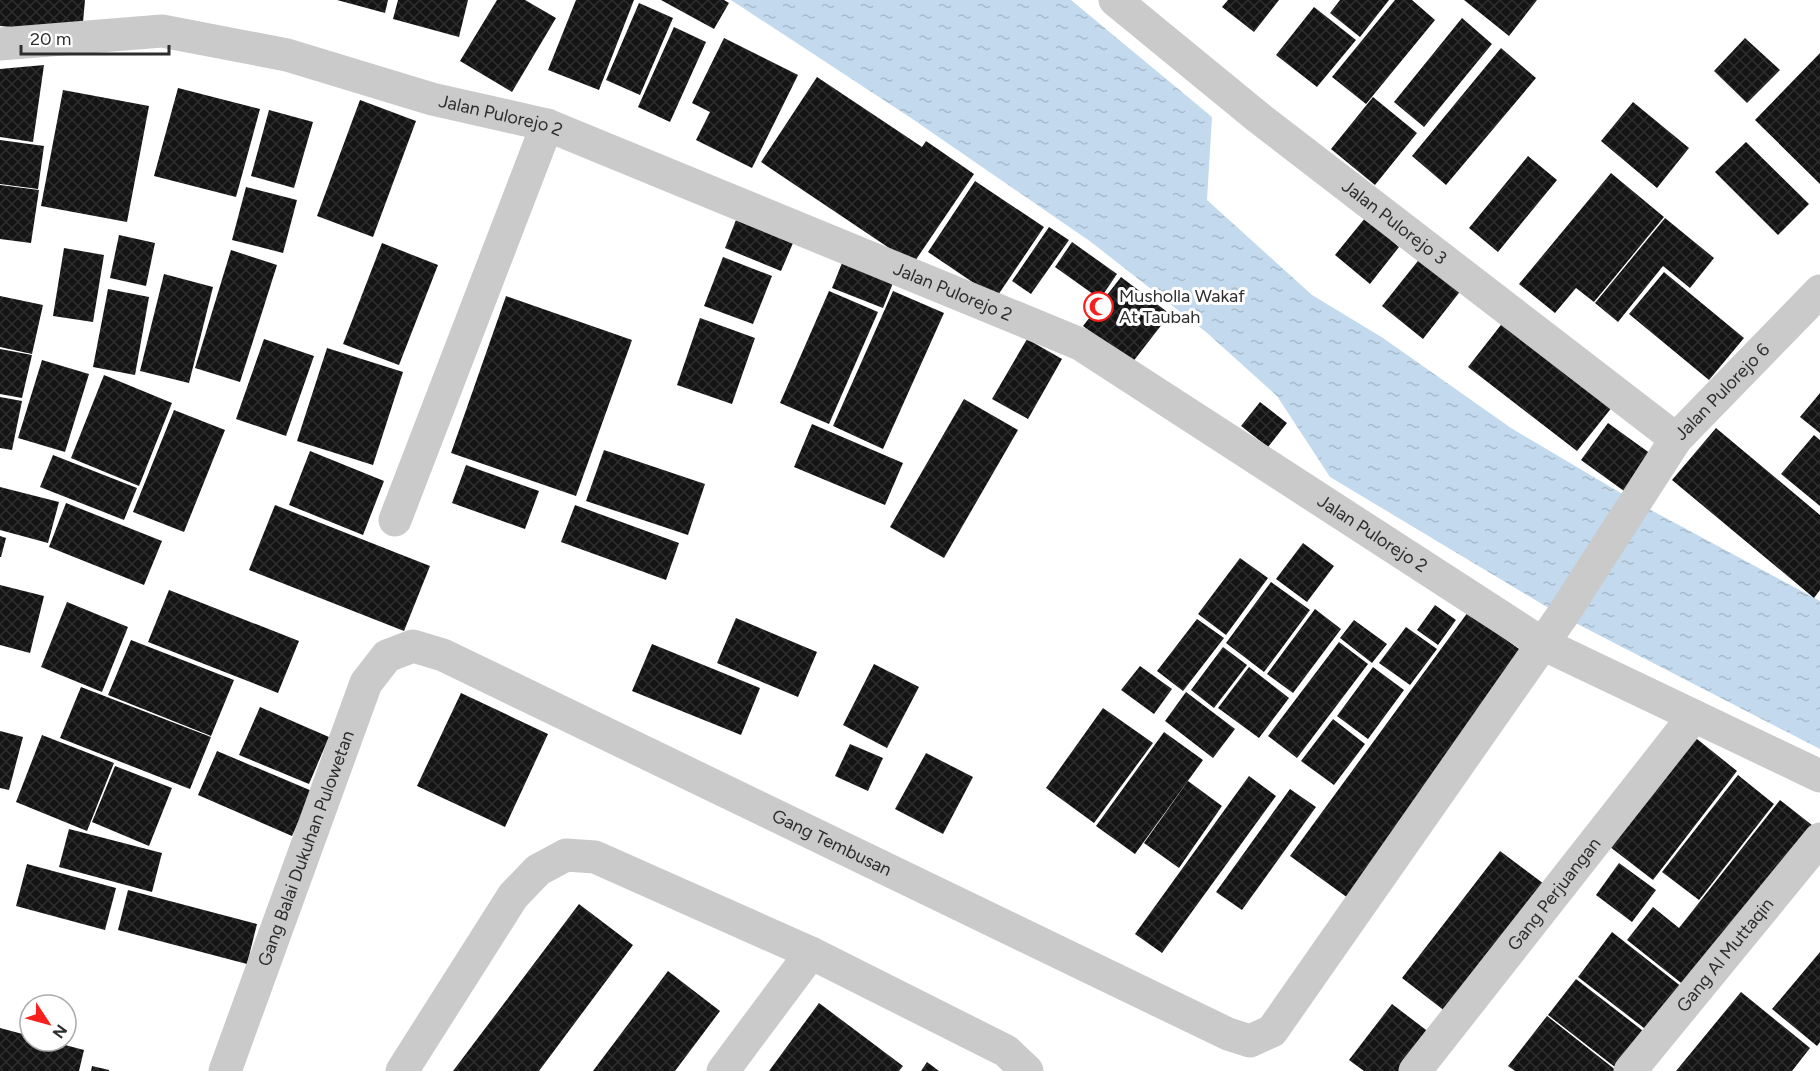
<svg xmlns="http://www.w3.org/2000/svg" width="1820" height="1071" font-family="Figtree,sans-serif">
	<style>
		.water { fill: url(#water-ripples) }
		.building { fill: url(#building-cross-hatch) }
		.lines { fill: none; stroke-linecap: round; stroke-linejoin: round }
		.minor { stroke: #cacaca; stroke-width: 33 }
		.labels { text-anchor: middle; stroke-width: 6; stroke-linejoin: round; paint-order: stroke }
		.street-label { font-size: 18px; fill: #2d2d2d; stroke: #fff }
		.poi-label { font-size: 18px; fill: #2d2d2d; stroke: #fff; text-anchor: start }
	</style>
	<defs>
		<pattern id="water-ripples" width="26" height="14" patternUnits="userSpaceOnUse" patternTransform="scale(1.5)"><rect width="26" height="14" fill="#c2d9ee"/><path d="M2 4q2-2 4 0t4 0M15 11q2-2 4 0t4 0" fill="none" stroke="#a7bbcc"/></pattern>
		<pattern id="building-cross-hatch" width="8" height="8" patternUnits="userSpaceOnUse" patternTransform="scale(1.5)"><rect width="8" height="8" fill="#141414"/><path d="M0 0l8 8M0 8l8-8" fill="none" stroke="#2e2e2e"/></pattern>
	</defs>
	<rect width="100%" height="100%" fill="#fff"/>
	<path class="water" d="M731 0H1071L1212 117 1207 200 1312 295 1383 338 1511 428 1636 502 1820 601V749L1562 616 1330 477 1277 396 1206 332 1091 242 911 118Z"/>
	<path class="building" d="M0 0H85L82 33 0 26Z
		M337 0H388L385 13Z
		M398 0H468L459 37 393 19Z
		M497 0H525L556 18 512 92 460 61Z
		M576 0H634L599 90 548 70Z
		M661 0H724L729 3 714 29Z
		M1228 0H1279L1254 32 1222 7Z
		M1340 0H1389L1360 37 1330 13Z
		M1395 0H1412L1435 20 1366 104 1332 77Z
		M1464 0H1537L1509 36Z
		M639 3 673 18 640 95 606 80Z
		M1314 7 1356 40 1317 87 1276 55Z
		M1462 18 1492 44 1424 127 1394 102Z
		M674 27 706 42 670 122 638 107Z
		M724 38 798 75 752 168 696 140 710 112 692 103Z
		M1745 38 1780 70 1747 103 1714 71Z
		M1501 48 1536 78 1446 185 1412 156Z
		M1820 53V184L1755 120Z
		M44 65 33 142 0 137V69Z
		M817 77 922 147 926 141 974 174 913 264 761 162Z
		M178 88 260 109 236 197 154 176Z
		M63 90 149 106 127 222 41 206Z
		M1373 97 1417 133 1375 185 1331 149Z
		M360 100 416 121 373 237 317 216Z
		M1633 102 1689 148 1657 188 1601 141Z
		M269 110 313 122 294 188 251 176Z
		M0 140 44 146 38 189 0 184Z
		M1746 142 1809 204 1778 235 1715 172Z
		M1528 156 1557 180 1498 252 1469 228Z
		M1611 173 1664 217 1594 302 1576 288 1555 313 1519 284Z
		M975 181 1044 227 996 298 928 252Z
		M0 185 39 190 31 243 0 239Z
		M246 187 297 200 283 253 232 240Z
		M1365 218 1399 247 1370 284 1335 255Z
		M1665 218 1714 258 1690 288 1663 266 1618 322 1595 303Z
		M736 220 793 243 781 271 725 248Z
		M1049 227 1069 240 1031 294 1012 281Z
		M119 235 155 243 146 286 110 278Z
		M1072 242 1117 274 1100 299 1055 267Z
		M382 243 438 265 399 365 343 344Z
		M64 248 104 255 93 322 53 316Z
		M231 250 277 265 240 382 195 368Z
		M723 257 772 276 753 324 704 306Z
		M1421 257 1462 289 1423 339 1382 306Z
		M844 258 895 278 883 308 832 288Z
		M1664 272 1744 338 1709 380 1629 314Z
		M164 274 213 287 189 383 140 371Z
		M1121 277 1170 314 1132 363 1083 326Z
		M108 289 149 297 135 375 93 367Z
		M829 291 878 312 829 424 780 403Z
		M893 291 944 313 883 449 833 426Z
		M0 296 43 305 32 354 0 347Z
		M506 296 632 340 576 496 451 453Z
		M700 318 755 338 732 404 677 385Z
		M1504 321 1613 406 1577 451 1468 367Z
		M264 339 314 356 286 436 236 419Z
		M1027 339 1062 359 1028 419 992 399Z
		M327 348 403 372 373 465 297 441Z
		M0 349 32 355 22 398 0 394Z
		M42 360 89 374 65 452 18 438Z
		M104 375 172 403 139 486 71 458Z
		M1820 393V433L1800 417Z
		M0 397 22 401 12 450 0 448Z
		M964 399 1018 430 944 558 890 527Z
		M1260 402 1287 423 1268 447 1241 426Z
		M174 410 225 430 184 532 133 512Z
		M1608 423 1651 454 1624 491 1581 460Z
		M812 424 903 463 885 505 794 467Z
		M1716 428 1820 515V590L1814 598 1672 480Z
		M1814 435 1820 440V506L1781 474Z
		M604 450 705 484 688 535 586 501Z
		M310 451 384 481 363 535 289 505Z
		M53 455 137 488 124 520 40 487Z
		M466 465 539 491 525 529 452 503Z
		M0 487 59 502 48 543 0 530Z
		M66 503 162 541 144 585 49 547Z
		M275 505 430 566 404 631 249 570Z
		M575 505 679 543 666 580 561 542Z
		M0 536 6 538 1 557H0Z
		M1303 543 1334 566 1307 602 1276 579Z
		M1240 558 1268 578 1226 635 1198 614Z
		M1271 582 1310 610 1264 672 1226 643Z
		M0 585 44 596 30 653 0 645Z
		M169 590 299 641 278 693 148 642Z
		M67 602 128 627 102 692 41 667Z
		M1435 605 1456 620 1438 645 1417 630Z
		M1315 609 1341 629 1293 693 1267 674Z
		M1468 612 1526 654 1348 898 1290 856Z
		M736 618 817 652 798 697 717 663Z
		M1197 619 1224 638 1183 691 1157 671Z
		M1354 620 1387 644 1372 663 1340 638Z
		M1406 627 1437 649 1410 685 1379 663Z
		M131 640 234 680 211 736 108 695Z
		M1339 642 1368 664 1297 758 1268 736Z
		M652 644 760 688 741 735 632 691Z
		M1223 647 1247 665 1214 708 1191 690Z
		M874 664 919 687 887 748 843 725Z
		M1140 666 1172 689 1154 714 1121 690Z
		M1249 667 1289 698 1259 738 1218 708Z
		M1373 667 1404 690 1368 739 1337 716Z
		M81 687 211 737 190 789 60 738Z
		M1186 692 1235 729 1213 758 1165 721Z
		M461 693 548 734 505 827 417 786Z
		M260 707 329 737 309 784 239 755Z
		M1103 708 1153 743 1094 823 1046 788Z
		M1333 719 1365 744 1334 785 1301 761Z
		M0 731 23 737 9 790 0 788Z
		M1687 731 1737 771 1653 880 1601 840Z
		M1164 732 1203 760 1135 854 1096 826Z
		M42 735 114 763 87 831 16 802Z
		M850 744 883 758 868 791 835 776Z
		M217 751 312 791 292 836 198 795Z
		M926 753 973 777 943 834 895 809Z
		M115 766 172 788 149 846 92 822Z
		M1738 775 1774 804 1699 900 1662 872Z
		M1249 776 1276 796 1162 953 1135 934Z
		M1188 781 1222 806 1179 868 1144 843Z
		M1290 789 1316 807 1242 910 1216 892Z
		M1780 800 1817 829 1690 990 1627 940 1653 907 1679 928Z
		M69 829 162 853 152 892 59 867Z
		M1500 851 1548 887 1450 1015 1402 978Z
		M1619 863 1656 890 1632 922 1596 895Z
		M27 864 116 888 105 930 16 906Z
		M128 890 257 924 247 964 118 930Z
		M579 904 633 945 539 1071H453Z
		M1612 932 1687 991 1653 1035 1578 977Z
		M1820 952V1042L1817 1046 1772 1009Z
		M668 971 720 1011 675 1071H593Z
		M1576 979 1651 1037 1620 1071 1548 1015Z
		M1741 992 1810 1048 1792 1071H1676Z
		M819 1003 903 1066 899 1071H769Z
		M1392 1004 1434 1036 1407 1071H1364L1349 1060Z
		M1547 1016 1617 1071H1515L1508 1066Z
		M0 1028 30 1036V1041H50L84 1050 79 1071H0Z
		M927 1062 939 1071H921Z
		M92 1066 109 1070V1071H91Z"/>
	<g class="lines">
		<g class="minor">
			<path id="s1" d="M1115 0 1259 118 1676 439"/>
			<path id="s2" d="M0 44 162 31 287 55 432 99 547 125 1080 344 1543 644 1820 776"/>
			<path d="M395 520 547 125"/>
			<path id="s3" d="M225 1071 366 683 387 656 413 646 443 655 1228 1034 1250 1041 1272 1031 1562 616 1676 439 1820 291"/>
			<path d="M402 1071 513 896 538 870 566 855 595 857 811 953 1006 1051 1027 1071"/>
			<path d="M723 1071 811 953"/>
			<path id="s4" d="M1415 1071 1694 716"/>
			<path id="s5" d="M1630 1071 1820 839"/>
		</g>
	</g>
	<defs>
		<symbol id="mosque-ring" viewBox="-11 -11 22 22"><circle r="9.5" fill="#fff" stroke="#f7201c" stroke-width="1.5"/><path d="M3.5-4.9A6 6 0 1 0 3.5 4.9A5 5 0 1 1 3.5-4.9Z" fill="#f7201c"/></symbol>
	</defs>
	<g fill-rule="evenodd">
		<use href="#mosque-ring" x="1082" y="290" width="33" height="33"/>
	</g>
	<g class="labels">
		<g class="street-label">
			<text dy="6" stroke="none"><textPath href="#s2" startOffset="512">Jalan Pulorejo 2</textPath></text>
			<text dy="6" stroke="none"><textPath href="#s1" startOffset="357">Jalan Pulorejo 3</textPath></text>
			<text dy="6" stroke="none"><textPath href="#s2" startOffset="998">Jalan Pulorejo 2</textPath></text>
			<text dy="6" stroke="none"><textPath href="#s3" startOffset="2208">Jalan Pulorejo 6</textPath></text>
			<text dy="6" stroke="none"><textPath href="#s2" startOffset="1484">Jalan Pulorejo 2</textPath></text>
			<text dy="6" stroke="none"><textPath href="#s3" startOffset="938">Gang Tembusan</textPath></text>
			<text dy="6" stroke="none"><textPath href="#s3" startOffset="237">Gang Balai Dukuhan Pulowetan</textPath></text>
			<text dy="6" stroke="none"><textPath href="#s4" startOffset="225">Gang Perjuangan</textPath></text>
			<text dy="6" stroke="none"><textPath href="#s5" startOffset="150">Gang Al Muttaqin</textPath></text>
		</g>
		<g class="poi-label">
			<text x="1119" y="302">Musholla Wakaf<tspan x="1119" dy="21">At Taubah</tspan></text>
		</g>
	</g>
	<g transform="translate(48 1023) rotate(126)"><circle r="28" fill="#ffffff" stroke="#ababab" stroke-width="1.5"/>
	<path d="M0-4.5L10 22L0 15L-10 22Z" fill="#f7201c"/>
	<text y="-9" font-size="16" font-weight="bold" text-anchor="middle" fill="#2d2d2d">N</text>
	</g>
	<path d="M21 45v9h148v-9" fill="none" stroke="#2d2d2d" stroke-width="3"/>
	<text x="30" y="45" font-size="18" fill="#2d2d2d" stroke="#ffffff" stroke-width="4.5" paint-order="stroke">20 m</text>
</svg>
